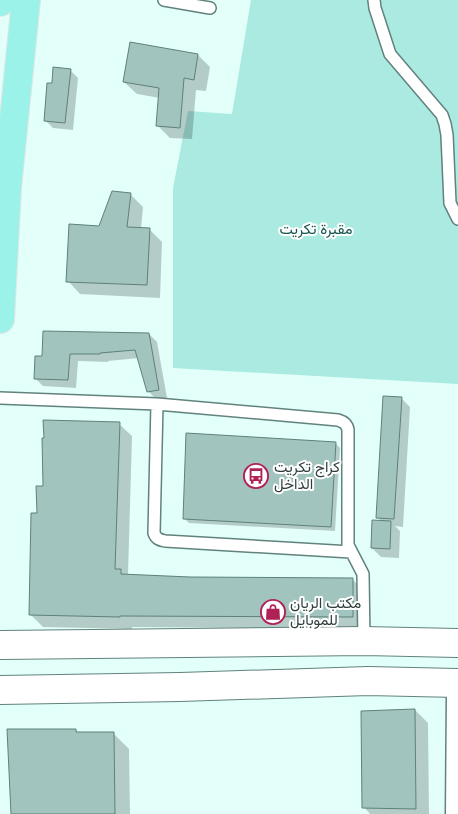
<svg xmlns="http://www.w3.org/2000/svg" width="458" height="814" font-family="Mulish,Vazirmatn,sans-serif">
	<style>
		.green { fill: #abeae1 }
		.shadow { fill: #0003 }
		.building { fill: #a1c4bf; stroke: #5f807b }
		.lines { fill: none; stroke-linecap: round; stroke-linejoin: round }
		.service-casing { stroke: #61827d; stroke-width: 14 }
		.minor-casing { stroke: #61827d; stroke-width: 25 }
		.secondary-casing { stroke: #61827d; stroke-width: 30 }
		.primary-casing { stroke: #e2e4e4; stroke-width: 30 }
		.service { stroke: #fff; stroke-width: 11 }
		.minor { stroke: #fff; stroke-width: 22 }
		.secondary { stroke: #fff; stroke-width: 28 }
		.primary { stroke: #9af2e8; stroke-width: 28 }
		.labels { text-anchor: middle; stroke-width: 4; stroke-linejoin: round; paint-order: stroke }
		.park-label { font-size: 15px; fill: #17554e; stroke: #fff }
		.poi-label { font-size: 15px; fill: #2f3d3b; stroke: #fff; text-anchor: start }
	</style>
	<rect width="100%" height="100%" fill="#e2fffa"/>
	<path class="green" d="M251 0H458V384L173 368V188L188 111 232 114Z"/>
	<path class="shadow" d="M198 55 210 67 206 91 196 90 192 139 170 138 158 126 160 98 137 94 124 82Z
		M70 70 78 78 73 130 53 128 45 120 53 84Z
		M130 194 143 207 141 229H149L162 242 160 298 80 294 68 281 100 227Z
		M149 334 157 342 167 398 157 400 149 392 139 358 108 361V362L78 361 76 388 43 386 35 378 43 357Z
		M401 398 410 407 403 527 395 526 400 531 399 558 381 557 372 548 382 522 377 517Z
		M119 424 132 436 128 575 190 578 353 580 365 592V629L132 627V629L43 627 30 614 38 514 44 487Z
		M336 444 340 448 335 531 189 523 184 518Z
		M415 710 428 723 429 814H370L364 807Z
		M76 730 79 734 113 733 129 749 130 814H12Z"/>
	<path class="building" d="M130 42 198 54 194 80 184 78 180 128 156 126 159 88 123 82Z
		M53 67 71 69 65 123 44 121 47 83H52Z
		M112 191 131 193 127 227 150 228 147 285 66 282 69 224 99 226Z
		M43 331 149 333 159 390 147 392 135 350 100 353V354H70L68 380 34 379 35 356H42Z
		M383 396 402 397 394 519 376 518Z
		M43 420 120 422 115 569H121V574L190 577 353 578V617L120 616V617L29 615 31 513H37L36 486H43L42 438H44Z
		M186 433 336 442 331 527 183 519Z
		M372 520 391 521 390 549 371 548Z
		M415 709 416 809 362 808 361 711Z
		M7 729H76V732H114L115 814H11Z"/>
	<g class="lines">
		<defs>
			<path id="service" d="M164 0 210 8
				M374 0 375 8 390 54 442 115 445 124 447 135 450 203 458 219
				M0 398 157 404 338 420C344 422 347 424 348 430V545L363 574 364 641
				M157 404 154 533C156 539 160 540 165 541L351 552"/>
			<path id="minor" d="M457 814 458 695"/>
			<path id="secondary" d="M0 645 364 641 458 643
				M0 690 180 687 368 681 458 683"/>
			<path id="primary" d="M0 2V0
				M0 319 7 188 26 0"/>
		</defs>
		<use href="#service" class="service-casing"/>
		<use href="#minor" class="minor-casing"/>
		<use href="#secondary" class="secondary-casing"/>
		<use href="#primary" class="primary-casing"/>
		<use href="#service" class="service"/>
		<use href="#minor" class="minor"/>
		<use href="#secondary" class="secondary"/>
		<use href="#primary" class="primary"/>
	</g>
	<defs>
		<symbol id="bus-ring" viewBox="-11 -11 22 22"><circle r="9.5" fill="#fff" stroke="#b02156" stroke-width="1.5"/><path d="M-5-6H5V4H4V6H2V4H-2V6H-4V4H-5ZM-3.5-4V0h7V-4ZM-3.5 1.2v1.5H-2V1.2ZM2 1.2v1.5H3.5V1.2Z" fill="#b02156"/></symbol>
		<symbol id="shop-ring" viewBox="-11 -11 22 22"><circle r="9.5" fill="#fff" stroke="#b02156" stroke-width="1.5"/><path d="M-5-2.5h2.3a2.7 3.5 0 0 1 5.4 0H5L5.5 6h-11ZM-1.5-2.5h3a1.5 2.3 0 0 0-3 0Z" fill="#b02156"/></symbol>
	</defs>
	<g fill-rule="evenodd">
		<use href="#bus-ring" x="242" y="462" width="28" height="28"/>
		<use href="#shop-ring" x="259" y="598" width="28" height="28"/>
	</g>
	<g class="labels">
		<g class="park-label">
			<text x="316" y="234">مقبرة تكريت</text>
		</g>
		<g class="poi-label">
			<text x="274" y="472">كراج تكريت<tspan x="274" dy="17">الداخل</tspan></text>
			<text x="290" y="608">مكتب الريان<tspan x="290" dy="17">للموبايل</tspan></text>
		</g>
	</g>
</svg>
